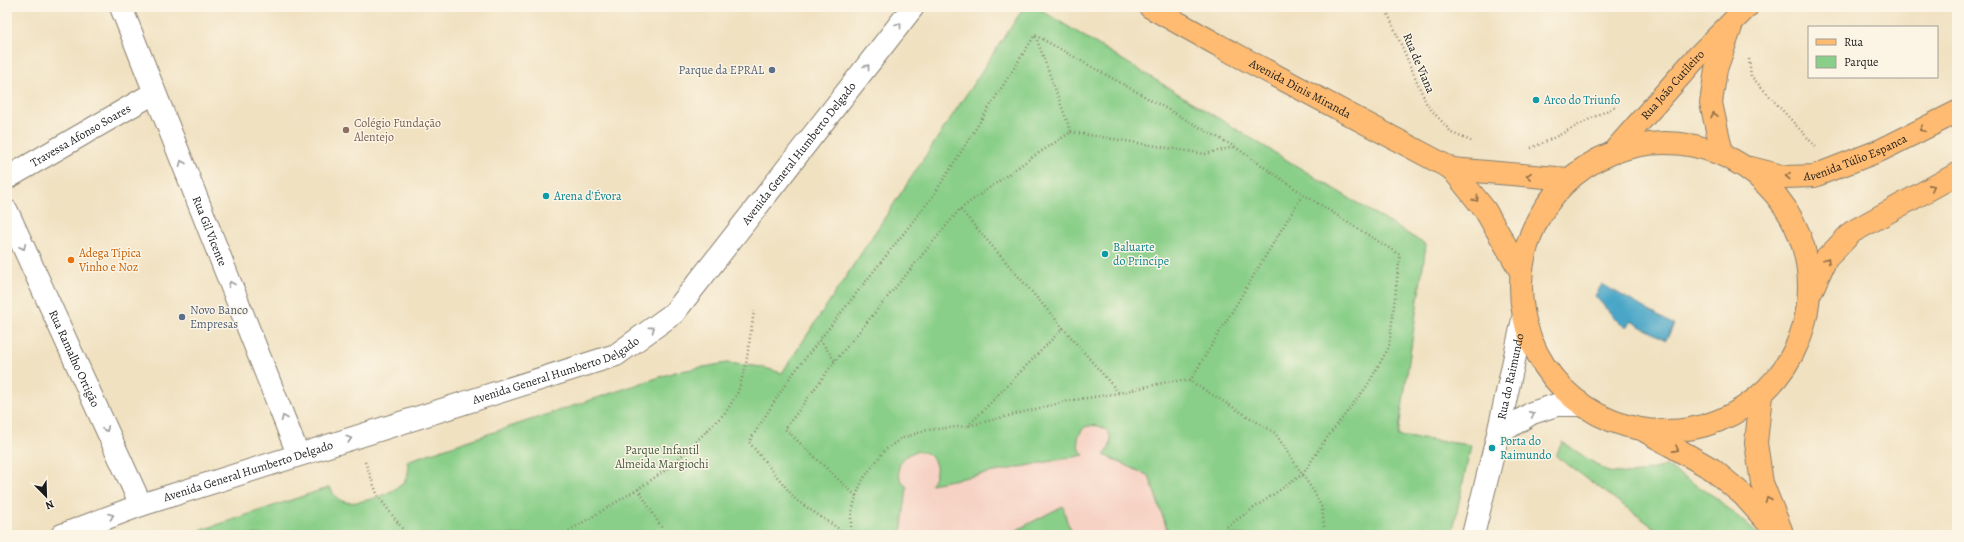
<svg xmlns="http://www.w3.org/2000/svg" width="1964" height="542" font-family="Alegreya,serif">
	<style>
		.built { fill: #f6d2c4 }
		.green { fill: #8acf89; stroke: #537652 }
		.water { fill: #49a6c7; stroke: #326172 }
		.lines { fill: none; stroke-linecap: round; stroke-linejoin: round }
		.minor-casing { stroke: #867e6e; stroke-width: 24 }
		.major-casing { stroke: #867e6e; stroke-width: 24 }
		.path { stroke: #867e6e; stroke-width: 2.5; stroke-dasharray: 1 3; stroke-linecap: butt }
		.minor { stroke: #fff; stroke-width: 22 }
		.major { stroke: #febb71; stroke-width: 22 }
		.oneway { stroke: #999 }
		.oneway2 { stroke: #8d6c46 }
		.service-dot { fill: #5c6f8a; stroke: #fcf5e5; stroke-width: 1.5 }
		.culture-dot { fill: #0f9aa8; stroke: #fcf5e5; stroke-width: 1.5 }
		.education-dot { fill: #8d6e63; stroke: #fcf5e5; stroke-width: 1.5 }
		.food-dot { fill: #e8710a; stroke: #fcf5e5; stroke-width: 1.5 }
		.labels { text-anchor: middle; stroke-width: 3; stroke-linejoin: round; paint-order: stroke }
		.street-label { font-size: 12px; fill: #1c1c1c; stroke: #fcf5e5 }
		.service-label { font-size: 12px; fill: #4e5e75; stroke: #fcf5e5; text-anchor: end }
		.culture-label { font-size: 12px; fill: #0d838f; stroke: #fcf5e5; text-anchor: start }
		.education-label { font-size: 12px; fill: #785e54; stroke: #fcf5e5; text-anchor: start }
		.food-label { font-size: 12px; fill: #c56008; stroke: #fcf5e5; text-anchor: start }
		.park-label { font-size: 12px; fill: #425b42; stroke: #fcf5e5 }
	</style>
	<rect width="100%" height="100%" fill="#fcf5e5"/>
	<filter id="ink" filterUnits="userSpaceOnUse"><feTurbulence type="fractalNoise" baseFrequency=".025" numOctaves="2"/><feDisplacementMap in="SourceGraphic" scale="8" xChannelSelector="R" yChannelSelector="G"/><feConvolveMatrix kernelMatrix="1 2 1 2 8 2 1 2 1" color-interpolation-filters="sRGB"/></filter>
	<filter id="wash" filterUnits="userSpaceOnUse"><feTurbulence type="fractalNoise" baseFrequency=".012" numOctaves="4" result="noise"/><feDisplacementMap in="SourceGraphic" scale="16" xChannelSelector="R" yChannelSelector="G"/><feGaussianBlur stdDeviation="0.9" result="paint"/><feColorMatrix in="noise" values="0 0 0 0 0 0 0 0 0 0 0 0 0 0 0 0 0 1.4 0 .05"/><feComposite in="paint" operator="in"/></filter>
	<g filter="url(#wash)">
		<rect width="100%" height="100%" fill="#f0e1c1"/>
		<path class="built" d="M1091 425 1102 426 1110 435 1111 446 1105 455 1149 476 1169 535H901L907 487 902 482 898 470 900 463 908 454 913 452 924 453 933 460 936 472 931 483 1084 455 1078 446V435L1085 427Z"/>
		<path class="green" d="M1024 7H1036L1426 245 1398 436 1471 445 1452 535H1169L1149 476 1104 455C1120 439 1105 420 1085 427 1076 436 1075 446 1084 455L931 484C935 477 938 471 935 463 925 436 880 462 907 487L901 535H187L330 487C333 493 335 498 342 501 356 507 395 493 404 482 409 475 409 469 407 461L675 372 727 363 762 367 782 373Z
			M1562 442 1608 472 1632 474 1666 466 1715 497 1759 535H1664L1556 456Z
			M1063 506 1067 522 1074 535H1007Z"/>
		<path class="water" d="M1602 284 1674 325 1666 340 1631 321 1626 327 1618 322 1595 296Z"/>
	</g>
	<g filter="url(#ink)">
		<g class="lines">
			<defs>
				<g id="minor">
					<path id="s1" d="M121 7 298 454"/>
					<path id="s2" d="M7 178 154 93"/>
					<path id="s3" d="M7 211 141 505"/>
					<path d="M1498 434 1532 413 1556 405H1581"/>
					<path id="s4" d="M62 535 141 505 616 355 674 313 913 7"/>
					<path id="s5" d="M1473 535 1498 434 1523 319"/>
				</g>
				<g id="major">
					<path id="s6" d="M1150 7 1218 45 1452 169 1485 210 1520 270"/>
					<circle cx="1665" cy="287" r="144"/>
					<path id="s7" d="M1615 150 1695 59 1747 7"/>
					<path d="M1722 153 1711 103 1716 69 1731 27"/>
					<path id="s8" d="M1751 168 1785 177 1814 176 1881 150 1957 112"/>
					<path d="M1452 169 1568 179"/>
					<path d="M1811 292 1826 259 1852 232 1957 174"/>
					<path d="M1761 395 1756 443 1762 483 1781 530"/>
					<path d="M1645 431 1712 469 1743 495 1779 535"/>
				</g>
			</defs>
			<use href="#minor" class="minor-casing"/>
			<use href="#major" class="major-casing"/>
			<path class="path" d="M1385 7 1427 105 1452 133 1473 142
				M1749 59 1751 76 1816 147
				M1071 132 1205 154 1234 147
				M1531 148C1560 136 1586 120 1615 107
				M960 209 1028 160 1071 132 1035 35
				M1063 328 1119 393
				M820 340 835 361
				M1190 381 1303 194
				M365 462 378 496 407 535
				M638 489 666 535
				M856 496 785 429 835 361 960 209 1063 328 968 426
				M562 535 638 489 670 467 726 412 738 392 746 364 754 311
				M848 535 796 500 749 442 788 380 933 196 1035 35 1235 147 1303 194 1400 255 1389 347 1367 386 1323 443 1303 474 1225 528
				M851 535V516L856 496 863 479 884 451 900 439 927 430 968 426 1068 401 1119 393 1171 381H1190L1275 433 1314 492 1322 508 1325 535
				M1103 535 1106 529"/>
			<use href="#minor" class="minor"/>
			<use href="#major" class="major"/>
		</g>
		<defs><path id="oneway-chevron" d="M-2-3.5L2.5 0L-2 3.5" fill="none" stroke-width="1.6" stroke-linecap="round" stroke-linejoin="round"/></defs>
		<g class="oneway">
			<use href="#oneway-chevron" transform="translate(899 25) rotate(-52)"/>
			<use href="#oneway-chevron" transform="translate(867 67) rotate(-52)"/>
			<use href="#oneway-chevron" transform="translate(182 163) rotate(-112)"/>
			<use href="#oneway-chevron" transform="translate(23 247) rotate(65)"/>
			<use href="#oneway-chevron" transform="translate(231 284) rotate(-112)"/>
			<use href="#oneway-chevron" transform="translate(652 329) rotate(-36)"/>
			<use href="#oneway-chevron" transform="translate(1532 414) rotate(-25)"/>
			<use href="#oneway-chevron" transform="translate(284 418) rotate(-112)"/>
			<use href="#oneway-chevron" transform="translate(106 429) rotate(65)"/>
			<use href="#oneway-chevron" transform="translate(349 439) rotate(-17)"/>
			<use href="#oneway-chevron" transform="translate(111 516) rotate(-21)"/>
		</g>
		<g class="oneway2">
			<use href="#oneway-chevron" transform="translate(1714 115) rotate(-103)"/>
			<use href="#oneway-chevron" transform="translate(1922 129) rotate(154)"/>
			<use href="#oneway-chevron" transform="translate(1529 176) rotate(-176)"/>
			<use href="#oneway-chevron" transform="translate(1788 176) rotate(-177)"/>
			<use href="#oneway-chevron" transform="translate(1932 187) rotate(-28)"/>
			<use href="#oneway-chevron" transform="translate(1476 199) rotate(51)"/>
			<use href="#oneway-chevron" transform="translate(1827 260) rotate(-57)"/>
			<use href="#oneway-chevron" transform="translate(1676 449) rotate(29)"/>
			<use href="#oneway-chevron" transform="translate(1768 499) rotate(-112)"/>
		</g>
	</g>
	<g class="service-dot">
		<circle cx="772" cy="70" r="4"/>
		<circle cx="182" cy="317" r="4"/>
	</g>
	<g class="culture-dot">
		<circle cx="1536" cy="100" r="4"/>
		<circle cx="546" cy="196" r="4"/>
		<circle cx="1105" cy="254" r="4"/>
		<circle cx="1492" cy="448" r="4"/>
	</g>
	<circle class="education-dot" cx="346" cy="130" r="4"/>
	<circle class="food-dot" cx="71" cy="260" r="4"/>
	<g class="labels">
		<g class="street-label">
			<text transform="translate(1419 63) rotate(67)" y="4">Rua de Viana</text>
			<text dy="4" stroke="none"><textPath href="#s7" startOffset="87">Rua João Cutileiro</textPath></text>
			<text dy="4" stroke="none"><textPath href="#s6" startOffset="171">Avenida Dinis Miranda</textPath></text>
			<text dy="4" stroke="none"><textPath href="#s2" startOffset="85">Travessa Afonso Soares</textPath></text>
			<text dy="4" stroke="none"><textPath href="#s4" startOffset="857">Avenida General Humberto Delgado</textPath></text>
			<text dy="4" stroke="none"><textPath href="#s8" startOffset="109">Avenida Túlio Espanca</textPath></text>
			<text dy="4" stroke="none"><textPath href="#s1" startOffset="241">Rua Gil Vicente</textPath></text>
			<text dy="4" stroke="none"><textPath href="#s3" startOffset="162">Rua Ramalho Ortigão</textPath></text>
			<text dy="4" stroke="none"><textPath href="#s4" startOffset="521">Avenida General Humberto Delgado</textPath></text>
			<text dy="4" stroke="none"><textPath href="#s5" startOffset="163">Rua do Raimundo</textPath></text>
			<text dy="4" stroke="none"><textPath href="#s4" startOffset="197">Avenida General Humberto Delgado</textPath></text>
		</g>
		<g class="service-label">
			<text x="764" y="74">Parque da EPRAL</text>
			<text x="190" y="314" text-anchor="start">Novo Banco<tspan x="190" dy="14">Empresas</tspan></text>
		</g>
		<g class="culture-label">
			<text x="1544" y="104">Arco do Triunfo</text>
			<text x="554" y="200">Arena d'Évora</text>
			<text x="1113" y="251">Baluarte<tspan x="1113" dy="14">do Princípe</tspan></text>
			<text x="1500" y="445">Porta do<tspan x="1500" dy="14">Raimundo</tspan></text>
		</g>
		<g class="education-label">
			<text x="354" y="127">Colégio Fundação<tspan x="354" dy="14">Alentejo</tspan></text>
		</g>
		<g class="food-label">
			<text x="79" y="257">Adega Típica<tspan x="79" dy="14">Vinho e Noz</tspan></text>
		</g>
		<g class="park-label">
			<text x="662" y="454">Parque Infantil<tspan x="662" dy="14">Almeida Margiochi</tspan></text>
		</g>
	</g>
	<rect width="1964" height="542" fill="none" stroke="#fcf5e5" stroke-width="24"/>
	<rect x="1808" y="26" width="130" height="52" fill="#fcf5e5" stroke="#a29e95"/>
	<rect x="1816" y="39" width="20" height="6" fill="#febb71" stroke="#a29e95"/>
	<text x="1844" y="46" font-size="12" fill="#1c1c1c">Rua</text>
	<rect x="1816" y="56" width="20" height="12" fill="#8acf89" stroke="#a29e95"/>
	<text x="1844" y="66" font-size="12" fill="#1c1c1c">Parque</text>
	<g transform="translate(46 496) rotate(157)" stroke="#fcf5e5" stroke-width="3" paint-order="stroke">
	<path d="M0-3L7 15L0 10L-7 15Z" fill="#1c1c1c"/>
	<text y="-6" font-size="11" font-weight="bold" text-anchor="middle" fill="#1c1c1c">N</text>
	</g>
</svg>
